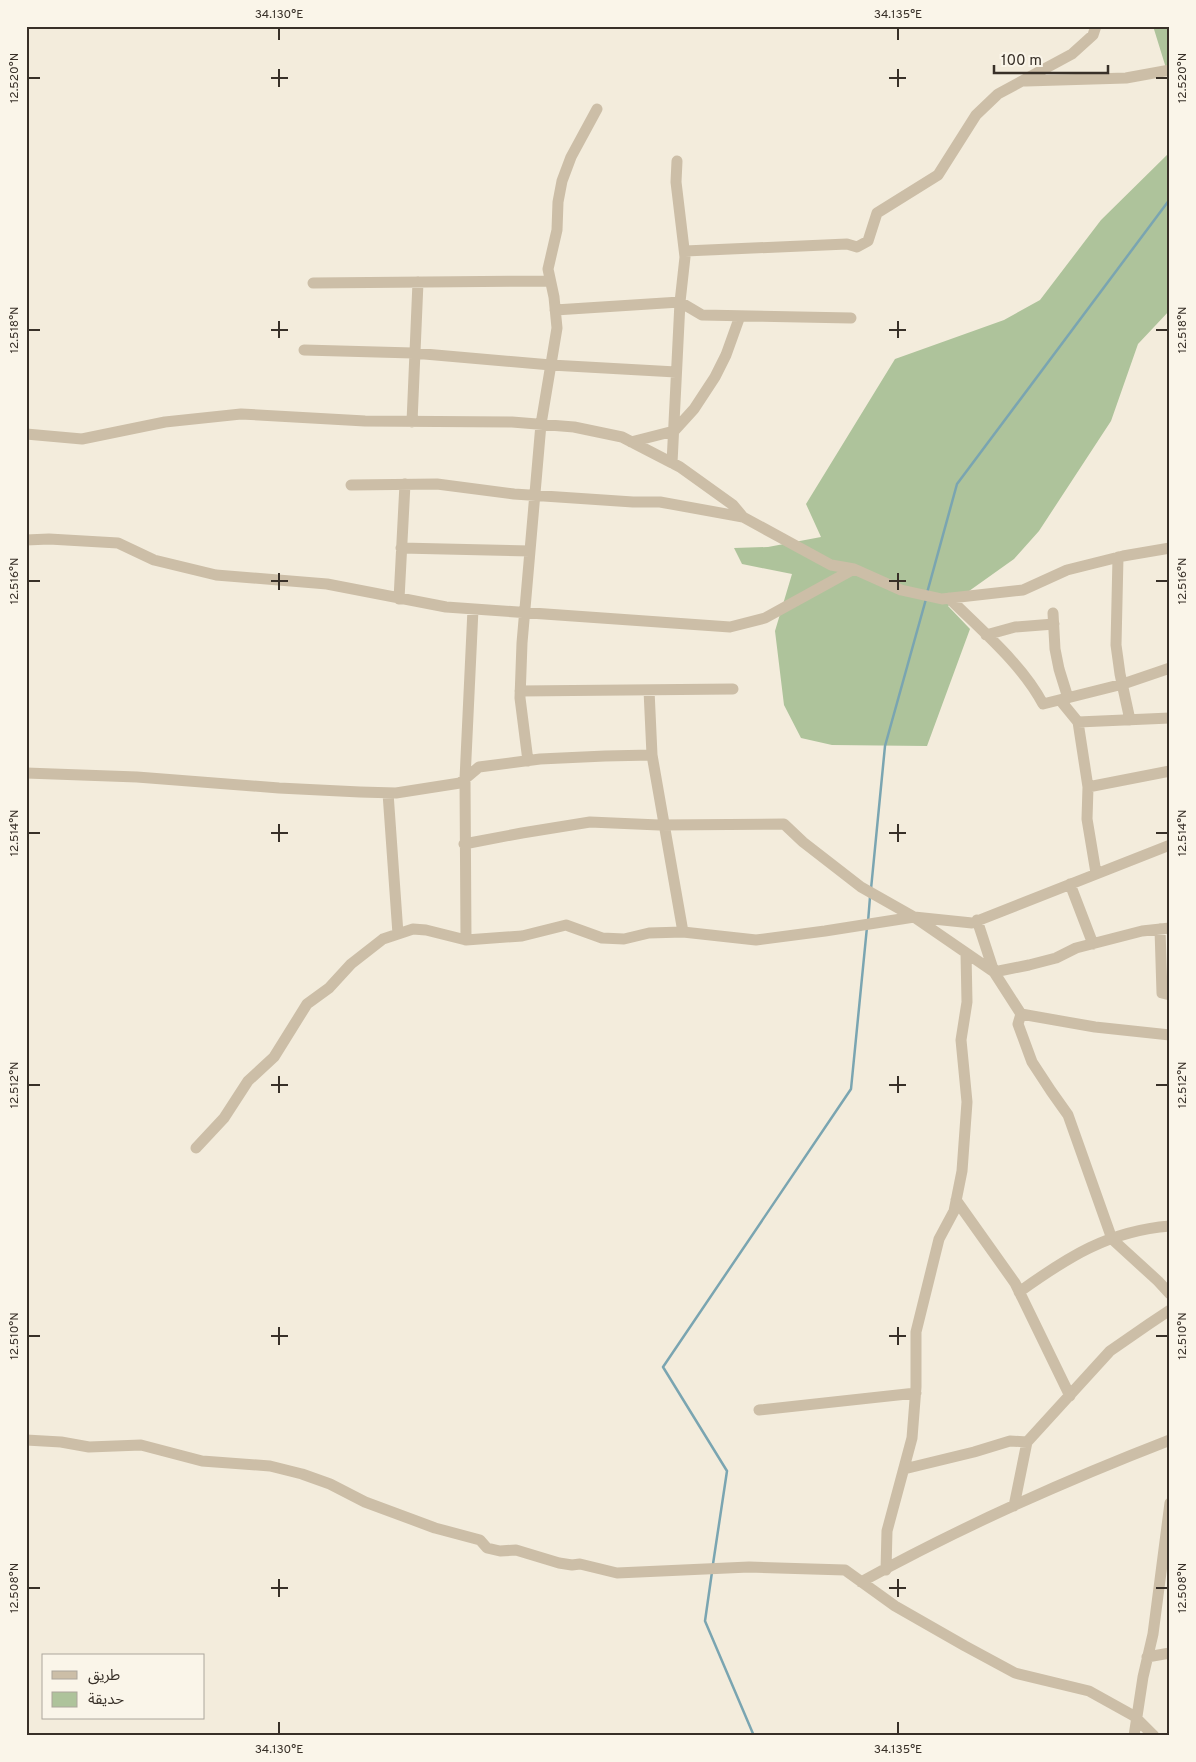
<svg xmlns="http://www.w3.org/2000/svg" width="1196" height="1762" font-family="Overpass,'Noto Sans Arabic',sans-serif">
	<style>
		.green { fill: #aec39b }
		.lines { fill: none; stroke-linecap: round; stroke-linejoin: round }
		.stream { stroke: #7aa5b1; stroke-width: 2.5 }
		.minor { stroke: #ccbea7; stroke-width: 11 }
		.ticks { fill: none; stroke: #383028; stroke-width: 2 }
		.neatline { fill: none; stroke: #383028; stroke-width: 2 }
		.ticks-label { font-size: 12px; text-anchor: middle; fill: #383028 }
	</style>
	<rect width="100%" height="100%" fill="#f3ecdc"/>
	<path class="green" d="M1153 26H1170V81Z
		M1170 152V310L1138 344 1111 421 1039 531 1014 559 948 606 970 629 927 746 832 745 801 738 784 705 775 631 792 574 742 564 734 548 768 547 821 537 806 504 895 359 1004 320 1040 300 1101 220Z"/>
	<g class="lines">
		<path class="stream" d="M927 593 957 484 1170 199
			M871 889 885 746 926 599
			M868 922 870 897
			M713 1564 727 1471 663 1367 851 1089 867 927
			M712 1572 705 1621 754 1736"/>
		<path class="minor" d="M1026 81 1126 78 1170 70
			M685 251 847 244 857 247 868 241 877 213 938 175 976 115 998 94 1072 54 1093 35 1096 26
			M313 283 550 281
			M555 310 680 302 702 315 851 318
			M304 350 413 353 551 365 676 372
			M412 422 418 282
			M26 434 82 439 165 422 241 414 365 421 512 422 574 427 622 437 680 467 733 505 743 517
			M631 442 674 431 694 409 715 377 726 355 740 316
			M672 463 680 302 685 257 676 182 677 161
			M351 485 437 484 514 494 633 502H660L743 517 831 565 854 569 901 590 942 599 1023 590 1067 570 1123 556 1170 548
			M26 540 49 539 118 543 154 560 216 575 327 584 446 607 730 627 765 618 854 569
			M401 548 530 551
			M1118 557 1116 645 1120 674 1130 720
			M949 598C981 630 1022 664 1043 704L1123 684 1170 668
			M399 599 405 484
			M1053 613 1055 649 1059 669 1068 698
			M986 635 1015 627 1054 624
			M649 690 652 755 683 932
			M520 691 733 689
			M1060 700 1078 722 1088 787 1087 819 1096 873
			M1078 722 1170 718
			M528 761 520 698 522 643 541 424 557 328 554 297 548 269 557 230 558 202 562 181 571 157 597 109
			M26 773 137 777 279 788 360 792 396 793 460 783 479 767 540 759 605 756 652 755
			M1088 787 1170 771
			M388 793 398 934
			M464 844 522 833 590 822 659 825 784 824 803 842 861 887 914 917 994 972 1029 965 1056 958 1076 948 1142 931 1170 928
			M1070 884 1093 944
			M977 920 994 972 1021 1014 1095 1027 1170 1035
			M1160 929 1162 993 1170 995
			M466 940 465 779 473 609
			M1021 1014 1018 1024 1032 1062 1051 1091 1068 1115 1112 1239 1158 1281 1170 1294
			M196 1148 224 1118 248 1081 274 1057 307 1004 329 988 351 964 383 939 413 929 426 930 466 940 522 936 566 925 602 938 624 939 649 933 683 932 756 940 825 931 914 917 972 923 1170 845
			M956 1200 1015 1283 1070 1396
			M1019 1292C1068 1257 1108 1231 1170 1226
			M759 1410 916 1393
			M26 1440 61 1442 89 1447 141 1445 202 1461 270 1466 302 1474 330 1484 365 1502 435 1528 480 1540 487 1548 500 1551 516 1550 559 1563 572 1565 580 1564 617 1573 749 1567 845 1570 895 1606 965 1646 1015 1673 1089 1691 1134 1716 1154 1736
			M904 1469 974 1452 1010 1441 1027 1442
			M1014 1506 1027 1442 1110 1351 1149 1324 1170 1310
			M886 1570 887 1531 912 1438 916 1387V1332L939 1239 954 1211 962 1171 967 1102 961 1040 967 1002 966 953
			M861 1582C961 1527 1064 1481 1170 1440
			M1147 1657 1170 1653
			M1134 1736 1143 1677 1153 1634 1170 1503"/>
	</g>
	<path class="ticks" d="M279 28V40M898 28V40M279 69V87M898 69V87M28 78H40M271 78H288M889 78H906M1156 78H1168M279 321V338M898 321V338M28 330H40M271 330H288M889 330H906M1156 330H1168M279 573V590M898 573V590M28 581H40M271 581H288M889 581H906M1156 581H1168M279 824V842M898 824V842M28 833H40M271 833H288M889 833H906M1156 833H1168M279 1076V1093M898 1076V1093M28 1085H40M271 1085H288M889 1085H906M1156 1085H1168M279 1327V1345M898 1327V1345M28 1336H40M271 1336H288M889 1336H906M1156 1336H1168M279 1579V1597M898 1579V1597M28 1588H40M271 1588H288M889 1588H906M1156 1588H1168M279 1722V1734M898 1722V1734"/>
	<rect width="1196" height="1762" fill="none" stroke="#faf5e9" stroke-width="55"/>
	<rect x="42" y="1654" width="162" height="65" fill="#faf5e9" stroke="#aca69c"/>
	<rect x="52" y="1671" width="25" height="8" fill="#ccbea7" stroke="#aca69c"/>
	<text x="88" y="1680" font-size="15" fill="#383028">طريق</text>
	<rect x="52" y="1692" width="25" height="15" fill="#aec39b" stroke="#aca69c"/>
	<text x="88" y="1704" font-size="15" fill="#383028">حديقة</text>
	<path d="M994 65v8h114v-8" fill="none" stroke="#383028" stroke-width="2.5"/>
	<text x="1001" y="65" font-size="15" fill="#383028" stroke="#faf5e9" stroke-width="4" paint-order="stroke">100 m</text>
	<rect x="28" y="28" width="1140" height="1706" class="neatline"/>
	<g class="ticks-label">
		<text x="279" y="18">34.130°E</text>
		<text x="898" y="18">34.135°E</text>
		<text transform="translate(14 78) rotate(-90)" y="4">12.520°N</text>
		<text transform="translate(1182 78) rotate(-90)" y="4">12.520°N</text>
		<text transform="translate(14 330) rotate(-90)" y="4">12.518°N</text>
		<text transform="translate(1182 330) rotate(-90)" y="4">12.518°N</text>
		<text transform="translate(14 581) rotate(-90)" y="4">12.516°N</text>
		<text transform="translate(1182 581) rotate(-90)" y="4">12.516°N</text>
		<text transform="translate(14 833) rotate(-90)" y="4">12.514°N</text>
		<text transform="translate(1182 833) rotate(-90)" y="4">12.514°N</text>
		<text transform="translate(14 1085) rotate(-90)" y="4">12.512°N</text>
		<text transform="translate(1182 1085) rotate(-90)" y="4">12.512°N</text>
		<text transform="translate(14 1336) rotate(-90)" y="4">12.510°N</text>
		<text transform="translate(1182 1336) rotate(-90)" y="4">12.510°N</text>
		<text transform="translate(14 1588) rotate(-90)" y="4">12.508°N</text>
		<text transform="translate(1182 1588) rotate(-90)" y="4">12.508°N</text>
		<text x="279" y="1753">34.130°E</text>
		<text x="898" y="1753">34.135°E</text>
	</g>
</svg>
